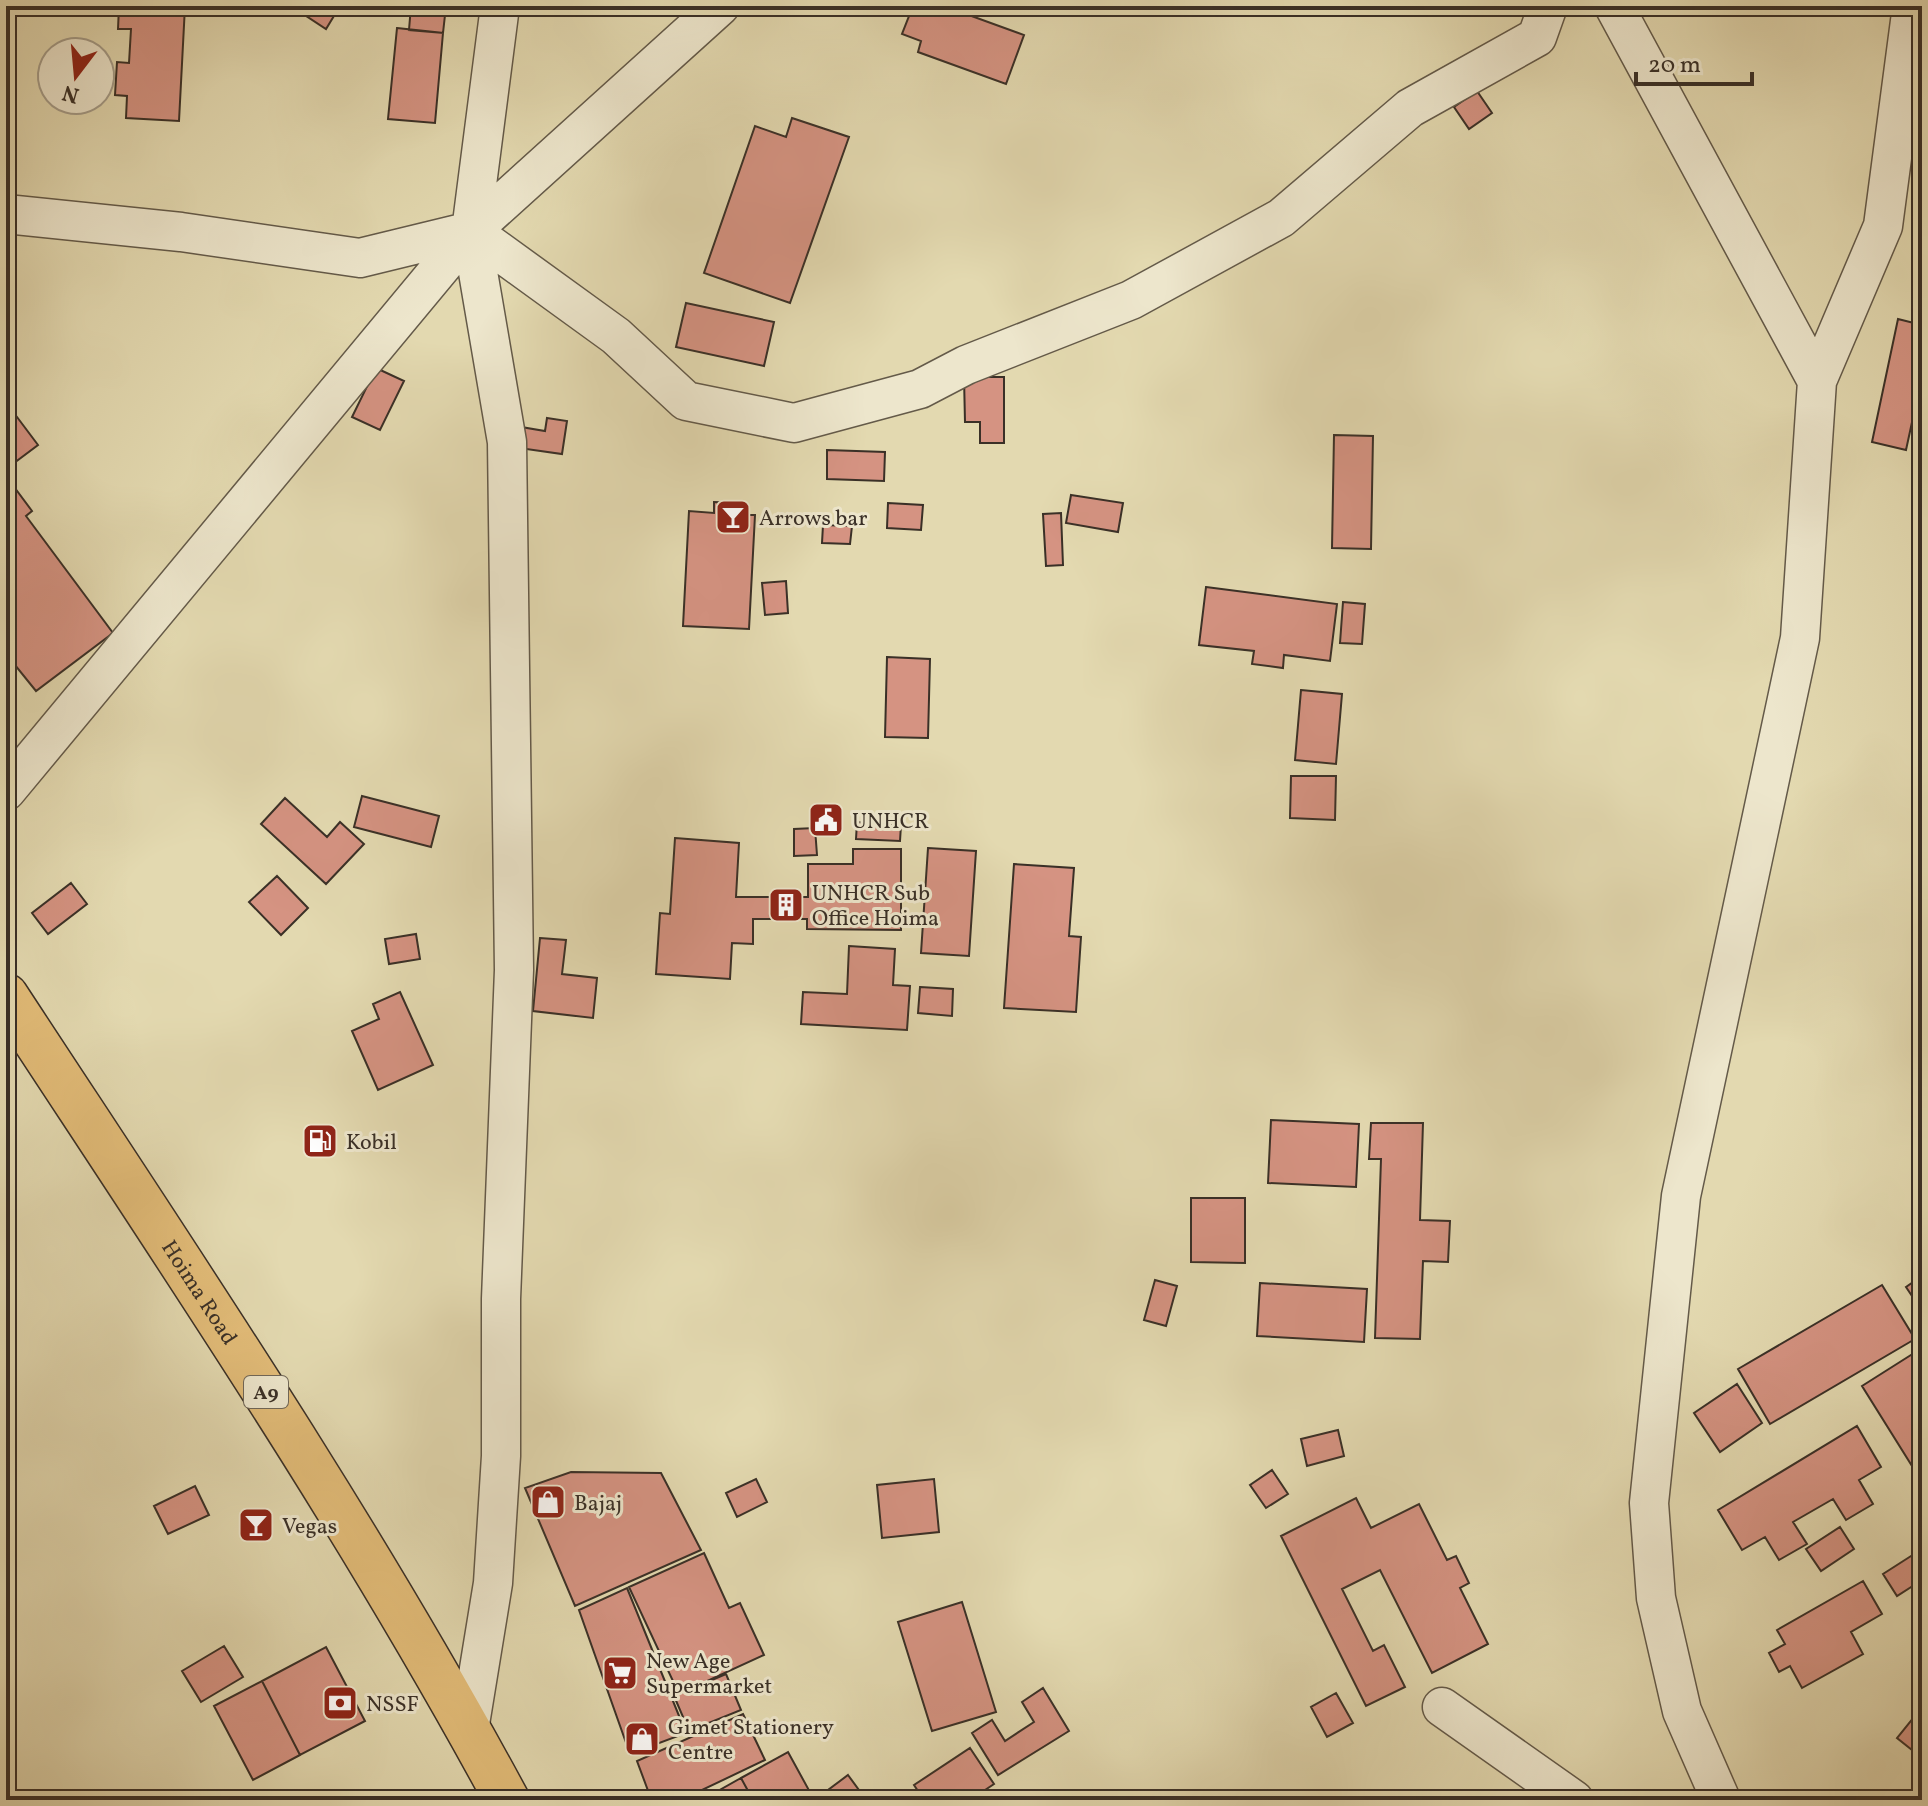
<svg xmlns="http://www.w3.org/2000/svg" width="1928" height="1806" font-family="Vollkorn,serif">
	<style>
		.building { fill: #d59382; stroke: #3a3027; stroke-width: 2 }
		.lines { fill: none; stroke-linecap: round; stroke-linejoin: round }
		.minor-casing { stroke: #645a49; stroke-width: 41 }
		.major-casing { stroke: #3a3027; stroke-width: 47 }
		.minor { stroke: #ede6cc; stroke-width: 38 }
		.major { stroke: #e2bc78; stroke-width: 44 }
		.labels { text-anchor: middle; stroke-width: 6; stroke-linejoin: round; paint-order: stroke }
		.shield { fill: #ede6cc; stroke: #706758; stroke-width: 2 }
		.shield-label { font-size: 20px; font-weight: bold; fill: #3a3027 }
		.poi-label { font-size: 22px; fill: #3a3027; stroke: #ede6cc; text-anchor: start }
		.street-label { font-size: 22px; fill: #3a3027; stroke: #ede6cc }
	</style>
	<rect width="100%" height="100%" fill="#e3d9b0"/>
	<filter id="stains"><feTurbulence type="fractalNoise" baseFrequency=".0025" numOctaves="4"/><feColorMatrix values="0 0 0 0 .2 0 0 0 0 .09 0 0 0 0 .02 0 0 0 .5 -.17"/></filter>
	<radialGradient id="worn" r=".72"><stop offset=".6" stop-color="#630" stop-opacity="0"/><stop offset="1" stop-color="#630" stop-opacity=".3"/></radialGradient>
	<path class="building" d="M119 6H185L179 121 126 118 127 96 115 95 117 62 129 63 131 29H118Z
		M291 6H340L326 29Z
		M411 6H446L443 33 409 30Z
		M913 6 933 11 934 6H944L1024 35 1006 84 918 52 921 41 902 34Z
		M397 28 443 33 435 123 388 119Z
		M1477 91 1492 113 1469 129 1454 107Z
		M792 118 849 137 790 303 704 273 755 126 786 137Z
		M686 303 774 322 764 366 676 347Z
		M1898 319 1922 325V376L1906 450 1872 442Z
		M376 368 404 381 380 430 352 417Z
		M964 377H1004V443H980V422H965Z
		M8 405 38 445 6 469V406Z
		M547 418 567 421 562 454 512 447 515 426 545 431Z
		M1334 435 1373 436 1371 549 1332 548Z
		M827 450 885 452 884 481 827 479Z
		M6 476 32 511 26 516 113 633 36 691 6 654Z
		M1071 495 1123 503 1118 532 1066 523Z
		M714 502 742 503V515H755L749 629 683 626 689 511 714 513Z
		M888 503 923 505 921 530 887 528Z
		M1061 513 1063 565 1046 566 1043 514Z
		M823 525 852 526 850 544 822 543Z
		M786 581 788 613 765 615 762 583Z
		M1206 587 1337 604 1330 661 1284 655 1283 668 1252 664 1254 651 1199 645Z
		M1343 602 1365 604 1362 644 1340 643Z
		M887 657 930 659 928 738 885 737Z
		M1301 690 1342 694 1336 764 1295 760Z
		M1291 776H1336L1335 820 1290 818Z
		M362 796 439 816 431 847 354 827Z
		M285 798 327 837 340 822 364 844 326 884 261 824Z
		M857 822 901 825 900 841 856 839Z
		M815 828 817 855 794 856V829Z
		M675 838 739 843 736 897H808V864H853V849H901V930L807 929V919H753V944L732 943 730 979 656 974 660 913 670 914Z
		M928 848 976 851 969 956 921 953Z
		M1014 864 1074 868 1069 936 1081 937 1076 1012 1004 1008Z
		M277 876 308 908 281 935 249 902Z
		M71 883 87 904 48 934 32 913Z
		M416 934 420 959 389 964 385 939Z
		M540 938 566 940 562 974 597 978 593 1018 533 1011Z
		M849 946 895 949 893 985 910 986 907 1030 801 1024 803 992 847 994Z
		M920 987 953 989 952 1016 918 1013Z
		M400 992 433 1065 378 1090 352 1031 379 1019 373 1004Z
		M1271 1120 1359 1124 1356 1187 1268 1183Z
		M1371 1123H1423L1420 1220 1450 1221 1448 1262 1423 1261 1420 1339 1375 1338 1381 1159H1369Z
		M1191 1198H1245V1263L1191 1262Z
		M1922 1276V1311L1906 1287Z
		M1155 1280 1177 1286 1166 1326 1144 1320Z
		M1260 1283 1367 1289 1364 1342 1257 1336Z
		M1882 1285 1915 1339 1770 1424 1738 1369Z
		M1922 1348V1482L1862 1386Z
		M1737 1384 1762 1423 1720 1452 1694 1413Z
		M1857 1426 1881 1467 1859 1480 1873 1504 1846 1520 1833 1499 1793 1522 1807 1544 1779 1560 1765 1537 1742 1550 1718 1510Z
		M1338 1430 1344 1456 1307 1466 1301 1439Z
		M1272 1470 1288 1494 1266 1508 1250 1485Z
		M571 1472 661 1473 701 1550 575 1606 525 1488Z
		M756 1479 767 1502 737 1517 726 1493Z
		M934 1479 939 1532 882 1538 877 1485Z
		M195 1486 209 1515 168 1534 154 1506Z
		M1356 1498 1371 1528 1419 1504 1447 1560 1456 1556 1469 1583 1460 1588 1488 1644 1432 1673 1380 1570 1342 1589 1373 1651 1384 1645 1405 1687 1366 1706 1281 1536Z
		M1840 1527 1854 1549 1821 1571 1806 1549Z
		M1922 1549V1580L1897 1596 1883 1574Z
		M704 1553 729 1608 740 1603 764 1655 679 1694 629 1587Z
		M1863 1581 1882 1614 1851 1632 1863 1654 1802 1688 1790 1666 1779 1672 1769 1653 1785 1644 1777 1630Z
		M627 1588 686 1733 630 1754 579 1610Z
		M962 1602 996 1712 932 1731 898 1622Z
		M224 1646 243 1677 201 1702 182 1671Z
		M326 1647 365 1721 300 1755 262 1681Z
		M726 1674 741 1710 689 1731 674 1696Z
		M262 1681 300 1755 253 1780 214 1706Z
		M1043 1688 1069 1731 998 1775 972 1733 992 1720 1005 1741 1034 1722 1022 1702Z
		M1336 1693 1353 1723 1327 1737 1311 1707Z
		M1922 1707V1758L1897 1738Z
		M743 1714 765 1760 681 1800H662L650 1796 637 1761Z
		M970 1748 994 1784 970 1800H924L914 1785Z
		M788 1752 811 1794 799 1800H753L741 1778Z
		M848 1775 864 1797 861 1800H829L824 1793Z
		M741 1778 753 1800H702Z
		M1424 1792 1428 1800H1408Z"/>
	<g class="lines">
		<defs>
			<path id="minor" d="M1614 6 1817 381
				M6 214 181 232 360 258 471 231 616 336 686 401 794 423 920 389 966 365 1131 300 1281 218 1410 108 1537 37 1548 6
				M6 791 471 231 720 6
				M1442 1707 1574 1800
				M469 1730 493 1583 501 1456V1299L514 970 507 442 471 231 500 6
				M1721 1800 1682 1711 1656 1598 1649 1503 1681 1196 1800 638 1817 381 1883 226 1912 6"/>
			<g id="major">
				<path id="s1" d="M6 996C179 1260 357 1522 507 1800"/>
			</g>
		</defs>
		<use href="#minor" class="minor-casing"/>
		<use href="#major" class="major-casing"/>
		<use href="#minor" class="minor"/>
		<use href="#major" class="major"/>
	</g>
	<defs>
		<symbol id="bar-square" viewBox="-11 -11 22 22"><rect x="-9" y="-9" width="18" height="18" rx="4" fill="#8f2418" stroke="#ede6cc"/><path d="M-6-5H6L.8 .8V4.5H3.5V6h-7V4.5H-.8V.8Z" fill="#fff"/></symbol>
		<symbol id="civic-square" viewBox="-11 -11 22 22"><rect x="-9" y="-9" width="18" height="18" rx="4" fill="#8f2418" stroke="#ede6cc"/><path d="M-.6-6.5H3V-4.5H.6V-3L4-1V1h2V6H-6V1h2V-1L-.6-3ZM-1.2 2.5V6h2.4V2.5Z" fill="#fff"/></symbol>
		<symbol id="building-square" viewBox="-11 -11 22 22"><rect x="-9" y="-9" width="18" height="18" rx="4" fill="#8f2418" stroke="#ede6cc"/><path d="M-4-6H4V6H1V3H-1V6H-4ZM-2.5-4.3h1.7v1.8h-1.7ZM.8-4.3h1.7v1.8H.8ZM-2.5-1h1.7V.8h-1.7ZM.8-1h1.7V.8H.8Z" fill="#fff"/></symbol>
		<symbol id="fuel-square" viewBox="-11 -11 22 22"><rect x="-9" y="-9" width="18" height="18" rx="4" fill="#8f2418" stroke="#ede6cc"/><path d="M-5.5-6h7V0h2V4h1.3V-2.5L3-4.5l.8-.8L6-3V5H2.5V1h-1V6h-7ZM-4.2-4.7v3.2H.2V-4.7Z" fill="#fff"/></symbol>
		<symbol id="shop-square" viewBox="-11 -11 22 22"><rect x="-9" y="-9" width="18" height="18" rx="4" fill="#8f2418" stroke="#ede6cc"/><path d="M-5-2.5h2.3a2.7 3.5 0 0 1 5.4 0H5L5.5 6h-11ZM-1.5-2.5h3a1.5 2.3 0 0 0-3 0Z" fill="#fff"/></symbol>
		<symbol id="supermarket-square" viewBox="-11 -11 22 22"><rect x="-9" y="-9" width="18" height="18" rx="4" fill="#8f2418" stroke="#ede6cc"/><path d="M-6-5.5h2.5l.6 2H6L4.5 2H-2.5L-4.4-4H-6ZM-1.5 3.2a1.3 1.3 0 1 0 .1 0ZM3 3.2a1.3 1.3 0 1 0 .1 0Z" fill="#fff"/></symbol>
		<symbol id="bank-square" viewBox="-11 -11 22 22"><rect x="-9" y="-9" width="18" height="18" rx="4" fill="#8f2418" stroke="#ede6cc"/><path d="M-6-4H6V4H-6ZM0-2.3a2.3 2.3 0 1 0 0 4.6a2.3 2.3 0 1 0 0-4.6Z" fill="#fff"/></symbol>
	</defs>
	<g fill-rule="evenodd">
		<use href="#bar-square" x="713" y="497" width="40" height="40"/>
		<use href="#civic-square" x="806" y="800" width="40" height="40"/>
		<use href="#building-square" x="766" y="885" width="40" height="40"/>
		<use href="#fuel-square" x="300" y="1121" width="40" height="40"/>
		<use href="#shop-square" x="528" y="1482" width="40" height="40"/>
		<use href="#bar-square" x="236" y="1505" width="40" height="40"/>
		<use href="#supermarket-square" x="600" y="1653" width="40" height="40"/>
		<use href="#bank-square" x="320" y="1683" width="40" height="40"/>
		<use href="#shop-square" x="622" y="1719" width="40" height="40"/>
	</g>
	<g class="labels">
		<rect class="shield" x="244" y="1376" width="44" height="32" rx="6"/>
		<g class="shield-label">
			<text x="266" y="1399">A9</text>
		</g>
		<g class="poi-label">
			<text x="759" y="525">Arrows bar</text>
			<text x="852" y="828">UNHCR</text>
			<text x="812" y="900">UNHCR Sub<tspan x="812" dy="25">Office Hoima</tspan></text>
			<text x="346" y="1149">Kobil</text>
			<text x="574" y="1510">Bajaj</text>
			<text x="282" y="1533">Vegas</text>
			<text x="646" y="1668">New Age<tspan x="646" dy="25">Supermarket</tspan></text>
			<text x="366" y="1711">NSSF</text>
			<text x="668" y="1734">Gimet Stationery<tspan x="668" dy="25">Centre</tspan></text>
		</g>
		<g class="street-label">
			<text dy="8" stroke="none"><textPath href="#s1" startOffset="354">Hoima Road</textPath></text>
		</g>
	</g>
	<rect width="1928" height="1806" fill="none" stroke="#e3d9b0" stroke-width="32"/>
	<rect x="8" y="8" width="1912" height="1790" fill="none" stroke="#3a3027" stroke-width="4"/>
	<rect x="16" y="16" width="1896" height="1774" fill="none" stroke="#3a3027" stroke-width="2"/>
	<g transform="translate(76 76) rotate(196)"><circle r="38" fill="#ede6cc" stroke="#a59d8a" stroke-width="2"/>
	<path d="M0-6L14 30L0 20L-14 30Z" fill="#8f2418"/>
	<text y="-12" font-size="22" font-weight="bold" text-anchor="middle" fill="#3a3027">N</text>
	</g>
	<path d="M1636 72v12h116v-12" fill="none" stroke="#3a3027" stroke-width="4"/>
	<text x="1648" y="72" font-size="24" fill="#3a3027" stroke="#ede6cc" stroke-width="6" paint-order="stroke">20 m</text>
	<rect width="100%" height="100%" filter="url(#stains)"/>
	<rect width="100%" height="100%" fill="url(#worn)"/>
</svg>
